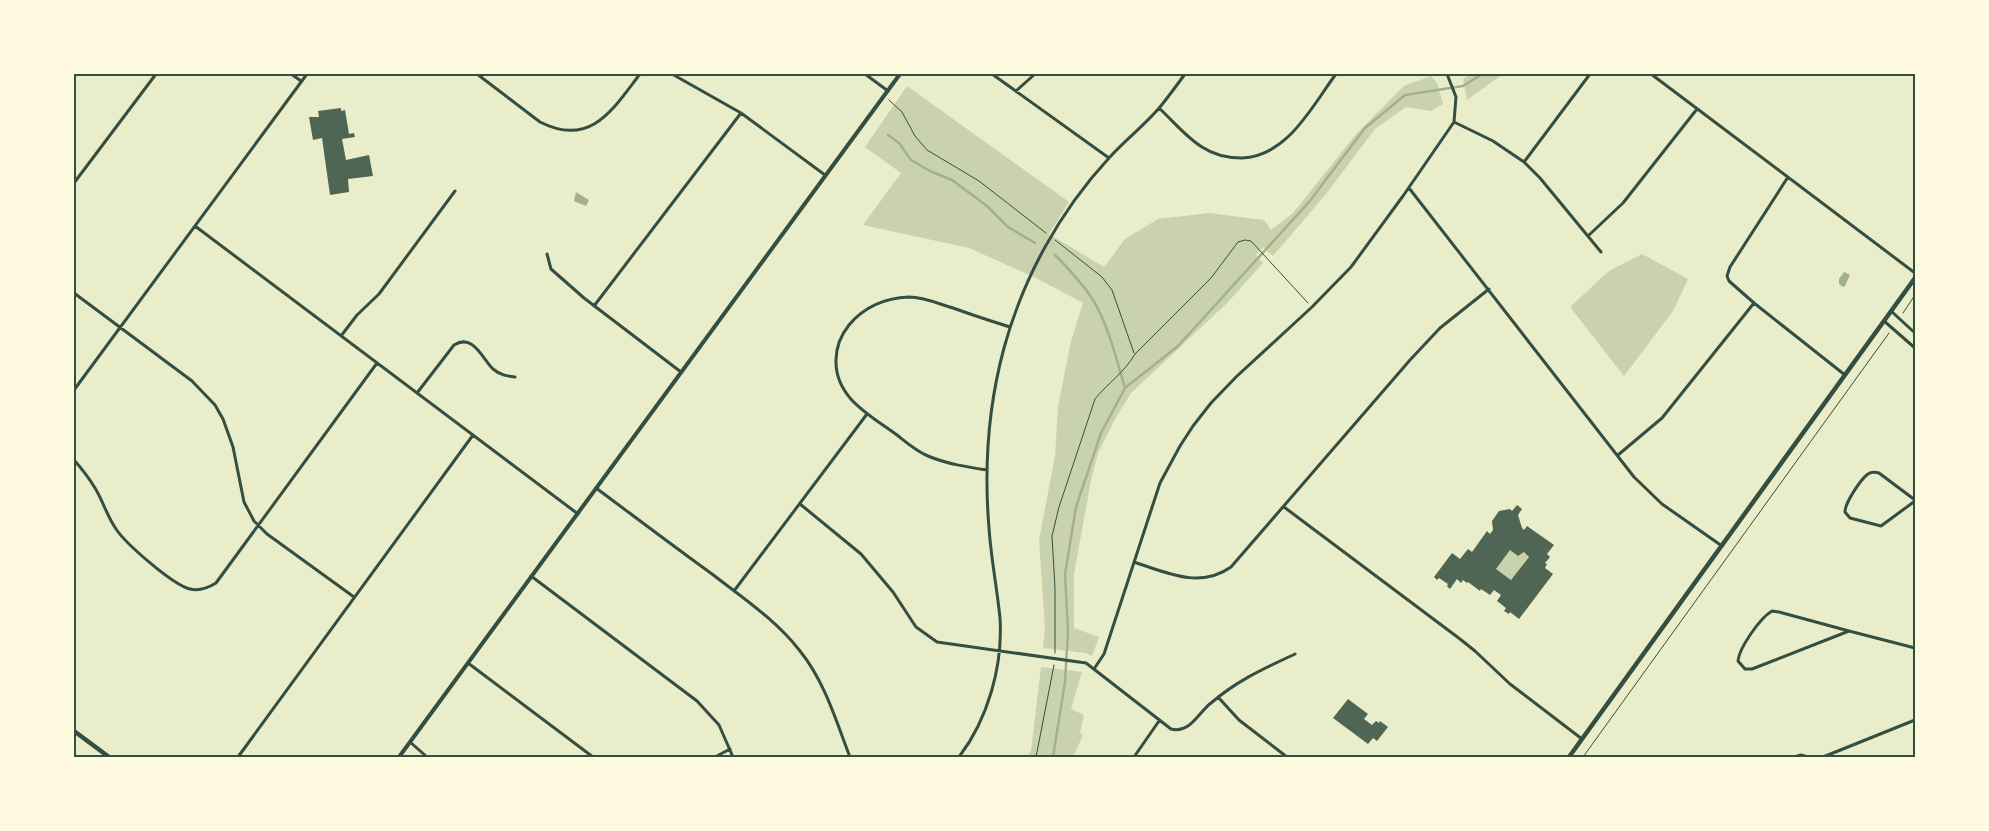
<svg xmlns="http://www.w3.org/2000/svg" width="1989" height="831" font-family="Signika,sans-serif">
	<style>
		.green { fill: #cad2ad }
		.water { fill: #a3b18a }
		.lines { fill: none; stroke-linecap: round; stroke-linejoin: round }
		.stream { stroke: #a3b18a; stroke-width: 2.5 }
		.building { fill: #4f6655; fill-rule: evenodd }
		.path { stroke: #344e41; stroke-width: 1 }
		.minor { stroke: #344e41; stroke-width: 3 }
		.tertiary { stroke: #344e41; stroke-width: 4 }
		.secondary { stroke: #344e41; stroke-width: 4.5 }
		.neatline { fill: none; stroke: #344e41; stroke-width: 2 }
	</style>
	<rect width="100%" height="100%" fill="#e9edc9"/>
	<path class="green" d="M1470 74H1503L1467 100 1463 79Z
		M1431 76 1437 83 1443 104 1431 111 1406 107 1375 129 1326 194 1273 256 1263 247 1256 255 1263 263 1228 302 1131 393 1114 421 1098 453 1091 480 1074 574V628L1099 637 1092 656 1086 653 1043 648 1045 628 1039 540 1055 456 1058 407 1071 341 1083 303 1036 278 969 248 863 225 901 173 865 147 907 86 1069 202 1049 234 1104 267 1125 239 1158 219 1209 213 1264 220 1271 230 1293 213 1357 133 1404 86Z
		M1642 254 1688 279 1673 311 1624 376 1570 307 1609 271Z
		M1510 550 1522 554 1524 552 1529 557 1511 580 1496 569Z
		M1041 667 1082 672 1071 709 1084 715 1080 733 1083 735 1073 757H1027L1031 751Z"/>
	<path class="water" d="M576 192 589 200 586 206 574 201Z
		M1844 272 1850 275 1845 286 1843 287 1839 284V279Z"/>
	<g class="lines">
		<path class="stream" d="M888 135 899 143 911 160 930 171 952 180 987 206 1008 227 1035 243
			M1055 255C1069 269 1082 283 1093 300 1108 324 1117 361 1125 388
			M1053 757 1065 682 1068 631 1065 574 1076 507 1101 433 1125 388 1178 346 1309 202 1365 128 1405 95 1463 86 1482 74"/>
	</g>
	<path class="building" d="M341 108V111L345 110 349 134 354 133 355 137 342 139 346 160 369 155 373 176 348 179 349 192 330 195 322 138 313 140 309 117H319L318 111Z
		M1517 505 1522 509 1518 515 1522 528 1524 530 1527 526 1554 545 1547 554 1550 557 1545 563 1547 564 1545 568 1553 574 1519 619 1510 612 1509 614 1504 611 1506 608 1497 601 1501 595 1494 590 1490 595 1481 589 1480 591 1468 582 1467 583 1463 580 1461 583 1457 579 1450 589 1447 586 1448 584 1439 578 1437 580 1434 577 1452 553 1460 559 1468 549 1472 552 1487 531 1490 534 1493 530 1492 521 1499 511 1510 509 1512 511ZM1510 550 1518 556 1524 552 1529 557 1511 580 1496 569Z
		M1348 699 1368 714 1364 719 1372 725 1376 721 1379 723 1380 721 1388 727 1377 741 1373 738 1368 744 1333 718Z"/>
	<g class="lines">
		<path class="path" d="M889 100 902 112 915 136 927 150 979 181 1046 233
			M1055 240 1102 277 1112 290 1134 353
			M1903 313 1915 295
			M1055 653V588L1052 536 1059 507 1095 399C1108 383 1124 373 1135 354L1211 278 1238 242 1245 240 1251 241 1308 303
			M1036 757 1054 665
			M1583 757 1889 333"/>
		<path class="minor" d="M291 74 301 81
			M477 74 540 122C591 148 613 109 640 74
			M672 74 741 113 825 175
			M865 74 888 91
			M992 74 1109 158
			M1651 74 1915 273
			M1016 91 1035 74
			M1159 108C1173 121 1186 137 1202 147 1214 155 1228 158 1242 158 1288 156 1312 106 1336 74
			M1454 122 1493 141 1524 162 1540 178 1601 252
			M1524 162 1590 74
			M1788 177 1730 267 1727 276 1729 281 1754 303 1845 375
			M74 183 156 74
			M1409 188 1634 477 1662 504 1722 546
			M195 226 578 514
			M1588 236 1623 203 1697 109
			M547 254 551 269 584 298 681 372
			M74 293 192 381 215 405 223 419 233 447 244 502 254 521 267 534 354 597
			M594 306 741 113
			M1891 311 1915 333
			M1884 321 1915 348
			M341 336 357 315 379 294 455 191
			M74 390 307 74
			M417 393 454 345C473 333 482 358 493 369 500 375 507 376 515 377
			M1618 455 1662 418 1754 303
			M74 460C82 469 89 478 95 488 103 501 107 516 116 529 126 544 173 585 190 589 199 591 208 588 216 583L377 363
			M987 470C967 467 947 464 928 456 916 451 907 443 897 435 870 415 835 398 836 360 836 347 841 335 849 325 864 307 885 298 909 297 924 297 939 304 953 308 972 315 991 321 1010 327
			M596 488C635 517 673 546 712 574 743 598 776 620 800 651 825 682 836 721 850 757
			M1915 500 1879 473C1875 472 1871 472 1868 474 1860 480 1845 503 1845 512L1850 518 1881 526 1915 501
			M800 504 861 554 893 592 916 627 937 642 1086 663 1171 729C1190 734 1198 713 1211 703 1238 680 1263 669 1295 654
			M1284 507 1460 639 1475 651 1510 684 1582 739
			M1134 562C1167 573 1200 589 1231 567L1410 360 1440 328 1489 289
			M531 576 697 701 719 725 733 757
			M734 591 867 414
			M1772 611 1779 612 1849 631 1752 669H1745L1738 661C1739 648 1760 618 1772 611Z
			M1849 631 1915 648
			M468 663 593 757
			M1094 669 1104 654 1160 483 1180 446 1193 426 1211 403 1236 377 1312 307 1351 267 1403 196 1454 122 1456 97 1447 74
			M1218 697 1239 720 1287 757
			M410 742 427 757
			M238 757 473 435
			M715 757 730 749
			M959 757C988 719 1003 666 1000 618 997 588 991 558 989 528 984 468 988 407 1004 348 1023 278 1060 211 1109 158 1125 140 1145 125 1160 107 1169 96 1177 85 1185 74
			M1134 757 1159 721
			M1794 757 1801 755 1808 757
			M1823 757 1915 720"/>
		<path class="tertiary" d="M399 757 900 74"/>
		<path class="secondary" d="M74 731 109 757
			M1569 757 1915 278"/>
	</g>
	<rect width="1989" height="831" fill="none" stroke="#fefae0" stroke-width="150"/>
	<rect x="75" y="75" width="1839" height="681" class="neatline"/>
</svg>
